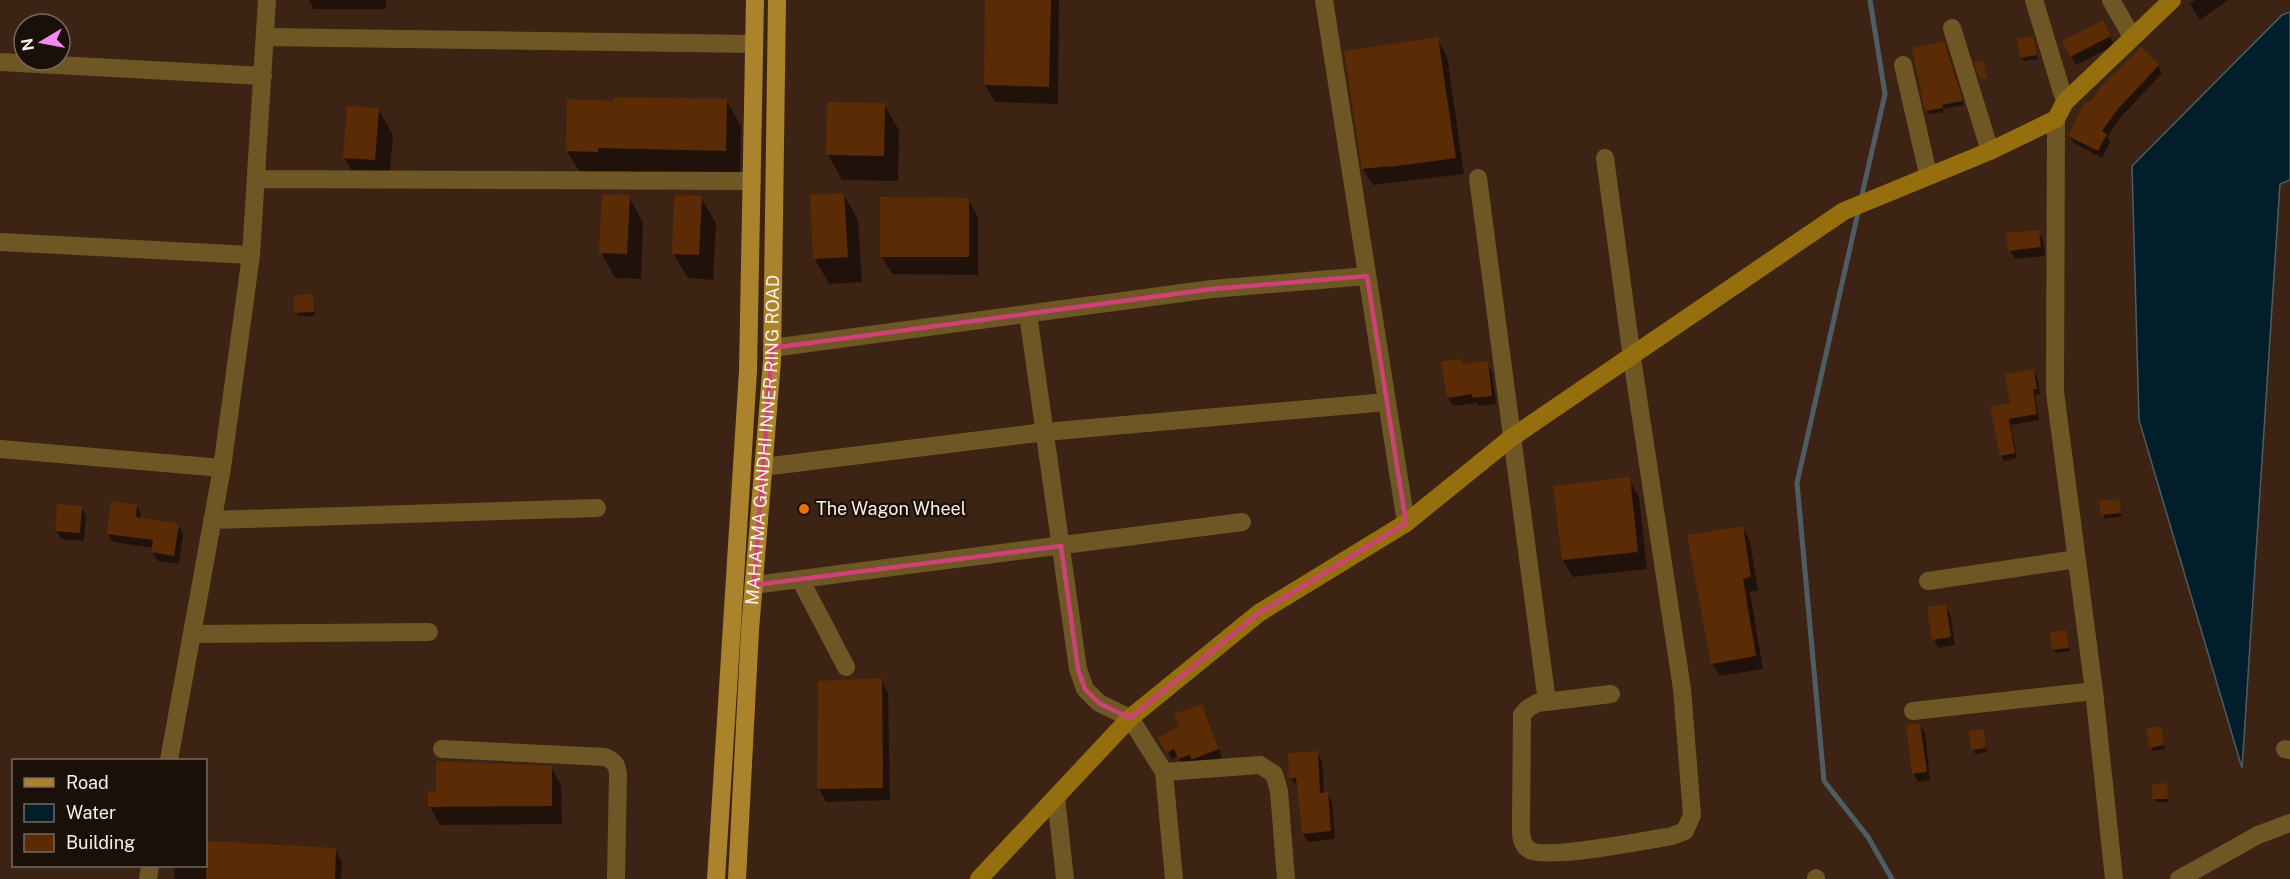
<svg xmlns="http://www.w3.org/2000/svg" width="2290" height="879" font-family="'Public Sans',sans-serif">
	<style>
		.water { fill: #011e2a; stroke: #4d5d63; stroke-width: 1.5 }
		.shadow { fill: #0007 }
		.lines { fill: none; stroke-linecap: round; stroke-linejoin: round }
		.stream { stroke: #4d5d63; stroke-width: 5 }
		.building { fill: #5b2b06 }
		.street { stroke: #6f5725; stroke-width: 18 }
		.secondary { stroke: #956e0e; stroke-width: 18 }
		.primary { stroke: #ab832d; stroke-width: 18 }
		.marked { fill: none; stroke: #ce4377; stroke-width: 4.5; stroke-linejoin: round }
		.food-dot { fill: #e8710a; stroke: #1b1009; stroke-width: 2 }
		.labels { text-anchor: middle; stroke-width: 4.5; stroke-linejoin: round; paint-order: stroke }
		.street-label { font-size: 18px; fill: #fdefe7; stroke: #1b1009 }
		.poi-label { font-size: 18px; fill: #fdefe7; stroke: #1b1009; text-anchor: start }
	</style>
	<rect width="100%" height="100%" fill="#3d2313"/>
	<path class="water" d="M2290 12V180L2280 184 2242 768 2139 420 2132 166 2282 15Z"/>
	<path class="shadow" d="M309 0H386V9H314Z
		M987 0H1059L1058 104 995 102 985 85Z
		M2195 0H2228L2200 20 2190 4Z
		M2107 31 2114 45 2076 65 2071 56Z
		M2032 38 2038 59 2024 61 2021 57Z
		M1437 39 1447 56 1464 174 1373 185 1363 169Z
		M1946 46 1964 105 1943 109 1944 112 1929 114 1927 111Z
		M2158 66 2162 73 2122 116 2107 137 2110 142 2102 158 2074 143 2069 136 2089 106Z
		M727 101 741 126 740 176H582L567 151 615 102Z
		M884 105 899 130 898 181 842 180 828 155Z
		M378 109 393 135 389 185 359 183 344 158Z
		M844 195 858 220 862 282 829 284 815 259Z
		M629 197 643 222 641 279 615 278 601 252Z
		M701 198 716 223 713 280 688 278 673 253Z
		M968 199 978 217V275L892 274 882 257Z
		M2038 231 2043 240 2045 256 2015 259 2010 250Z
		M312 296 315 316H298L296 312Z
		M1462 361 1464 366 1487 363 1492 372 1496 404 1478 406 1477 403 1453 406 1448 398Z
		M2033 371 2037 376 2040 394 2035 395 2039 420 2011 425 2017 458 2004 461 2001 455 2011 404Z
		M1629 479 1639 497 1647 569 1573 577 1563 560Z
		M2118 501 2122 516 2105 519 2101 503Z
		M137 506 141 515V519L178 525 183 534 179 564 158 561 153 552 154 548 113 542 108 534Z
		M81 507 86 516 84 541 61 539 56 531Z
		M1742 527 1750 541 1758 590 1750 592 1763 669 1720 676 1712 663Z
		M1945 606 1950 614 1955 645 1938 648 1934 639Z
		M2065 632 2070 651 2056 653 2054 650Z
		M881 680 888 693 890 800 826 802 819 789Z
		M1206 713 1222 757 1198 766H1183L1178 756 1172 759 1160 738Z
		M1920 725 1925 733 1930 780 1918 782 1913 773Z
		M2160 727 2165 749 2153 751 2151 747Z
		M1983 730 1987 752 1975 754 1970 732Z
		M1317 753 1322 761 1324 794H1327L1332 802 1335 839 1308 842 1303 833 1299 786H1296L1291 778Z
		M551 767 561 785 562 824 440 825 430 807Z
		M2166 785 2169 802H2156L2154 799Z
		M206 842 335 850 342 862 341 879H174L175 866H206Z"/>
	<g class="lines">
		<path class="stream" d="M1861 199 1885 94 1870 0
			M1859 208 1797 483 1824 781 1868 837 1892 879"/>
	</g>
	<path class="building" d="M985 0H1051L1049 87 984 85Z
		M2103 20 2111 36 2070 57 2062 41Z
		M2033 36 2037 55 2020 58 2017 39Z
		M1438 37 1456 158 1390 167 1389 166 1362 169 1344 51Z
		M1944 41 1963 101 1942 105 1943 108 1925 111 1912 48Z
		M2141 47 2159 65 2118 109 2102 131 2107 134 2098 151 2068 136 2085 101 2089 103 2100 88Z
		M1983 60 1987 78 1980 79 1974 62Z
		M614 97 727 99 726 151 598 148V152L566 151 567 99 614 101Z
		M827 102 885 103 884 156 826 155Z
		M347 106 379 108 375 160 343 158Z
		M844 193 848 257 813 259 810 195Z
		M602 194 630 195 627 254 599 253Z
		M674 195 702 196 699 255 672 254Z
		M880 197 969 198V257H880Z
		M2039 230 2041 247 2008 251 2006 233Z
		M313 294 314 312 294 313V295Z
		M1462 359 1463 364 1488 361 1492 396 1472 398V394L1447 398 1441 362Z
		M2034 369 2037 389H2033L2037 414 2009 419 2015 453 2000 456 1990 406 2010 403 2005 374Z
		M1630 477 1638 552 1562 560 1553 486Z
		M2119 499 2121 513 2101 515 2099 501Z
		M111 501 137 505 136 517 179 524 174 556 151 552 153 540 107 534Z
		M57 504 82 506 80 533 55 531Z
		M1743 526 1751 577 1743 579 1756 656 1711 664 1687 535Z
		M1946 604 1951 637 1932 640 1927 607Z
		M2066 630 2069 648 2052 650 2050 632Z
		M882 678 883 788 817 789 818 681Z
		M1202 704 1219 749 1193 759H1191L1190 755 1178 759 1174 749 1166 753 1158 738 1179 726 1174 714Z
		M1920 723 1927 772 1912 774 1906 725Z
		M2161 726 2164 745 2150 748 2146 728Z
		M1984 729 1986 748 1971 750 1969 731Z
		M1318 751 1320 793 1328 792 1331 831 1302 834 1296 778H1289L1288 753Z
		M436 761 552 766V806L428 807V791H436Z
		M2167 783 2168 799H2153L2152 784Z
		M206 841 336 848 335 879H206Z"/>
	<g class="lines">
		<path class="street" d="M1324 0 1406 523
			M2034 0 2065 102
			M2111 0 2132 37
			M1952 28 1990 151
			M265 37 754 44
			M0 62 263 76
			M1903 65 1928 174
			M2056 119 2055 392 2094 691 2114 879
			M1605 158 1632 358 1682 689 1692 815 1685 831 1672 836C1649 840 1543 861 1528 849 1520 843 1521 832 1521 823L1522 715 1527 709 1537 703 1611 694
			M1478 178 1547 702
			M256 179 752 181
			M0 242 251 255
			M1028 314 1078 669 1085 689 1099 703 1130 718 1164 772 1174 879
			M772 348 1212 289 1367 276
			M0 449 222 468
			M763 467 1045 432 1387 402
			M212 520 597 508
			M800 579 846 667
			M1928 581 2077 559
			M754 585 1242 522
			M192 634 429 632
			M1913 711 2094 691
			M442 749 605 757C614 761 617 764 618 774L616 879
			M2285 749 2290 750
			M169 760 222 468 251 255 267 0
			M1164 772 1260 765 1274 774 1279 791 1286 879
			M1056 797 1065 879
			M1816 878V879
			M148 879 150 866
			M2179 879 2258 835 2290 823"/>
		<path class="secondary" d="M979 879 1130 718 1259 613 1406 523 1511 438 1844 211 1990 151 2056 119 2065 102 2172 0"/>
		<g class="primary">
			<path d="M716 879 748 371 755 0"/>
			<path id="s1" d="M737 879 750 630 772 361 777 0"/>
		</g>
	</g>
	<path class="marked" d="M1367 276 1406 523 1259 613 1130 718 1099 703 1085 689 1078 669 1061 546 754 585 772 348 1212 289Z"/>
	<circle class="food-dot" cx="804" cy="509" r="6"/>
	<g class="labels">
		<g class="street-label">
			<text dy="6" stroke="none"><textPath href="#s1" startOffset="440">MAHATMA GANDHI INNER RING ROAD</textPath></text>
		</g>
		<g class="poi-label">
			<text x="816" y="515">The Wagon Wheel</text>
		</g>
	</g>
	<rect x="12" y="759" width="195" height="108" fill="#1b1009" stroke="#756962" stroke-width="1.5"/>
	<rect x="24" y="778" width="30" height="9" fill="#ab832d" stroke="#756962" stroke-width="1.5"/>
	<text x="66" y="789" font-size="18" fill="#fdefe7">Road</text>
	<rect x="24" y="804" width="30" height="18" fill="#011e2a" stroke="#756962" stroke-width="1.5"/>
	<text x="66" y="819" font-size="18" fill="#fdefe7">Water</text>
	<rect x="24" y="834" width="30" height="18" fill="#5b2b06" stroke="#756962" stroke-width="1.5"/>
	<text x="66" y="849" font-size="18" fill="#fdefe7">Building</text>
	<g transform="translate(42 42) rotate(260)"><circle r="28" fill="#1b1009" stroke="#756962" stroke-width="1.5"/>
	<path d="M0-4.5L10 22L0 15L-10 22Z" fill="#f389f1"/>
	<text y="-9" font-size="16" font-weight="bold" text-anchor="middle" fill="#fdefe7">N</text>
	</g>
</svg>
